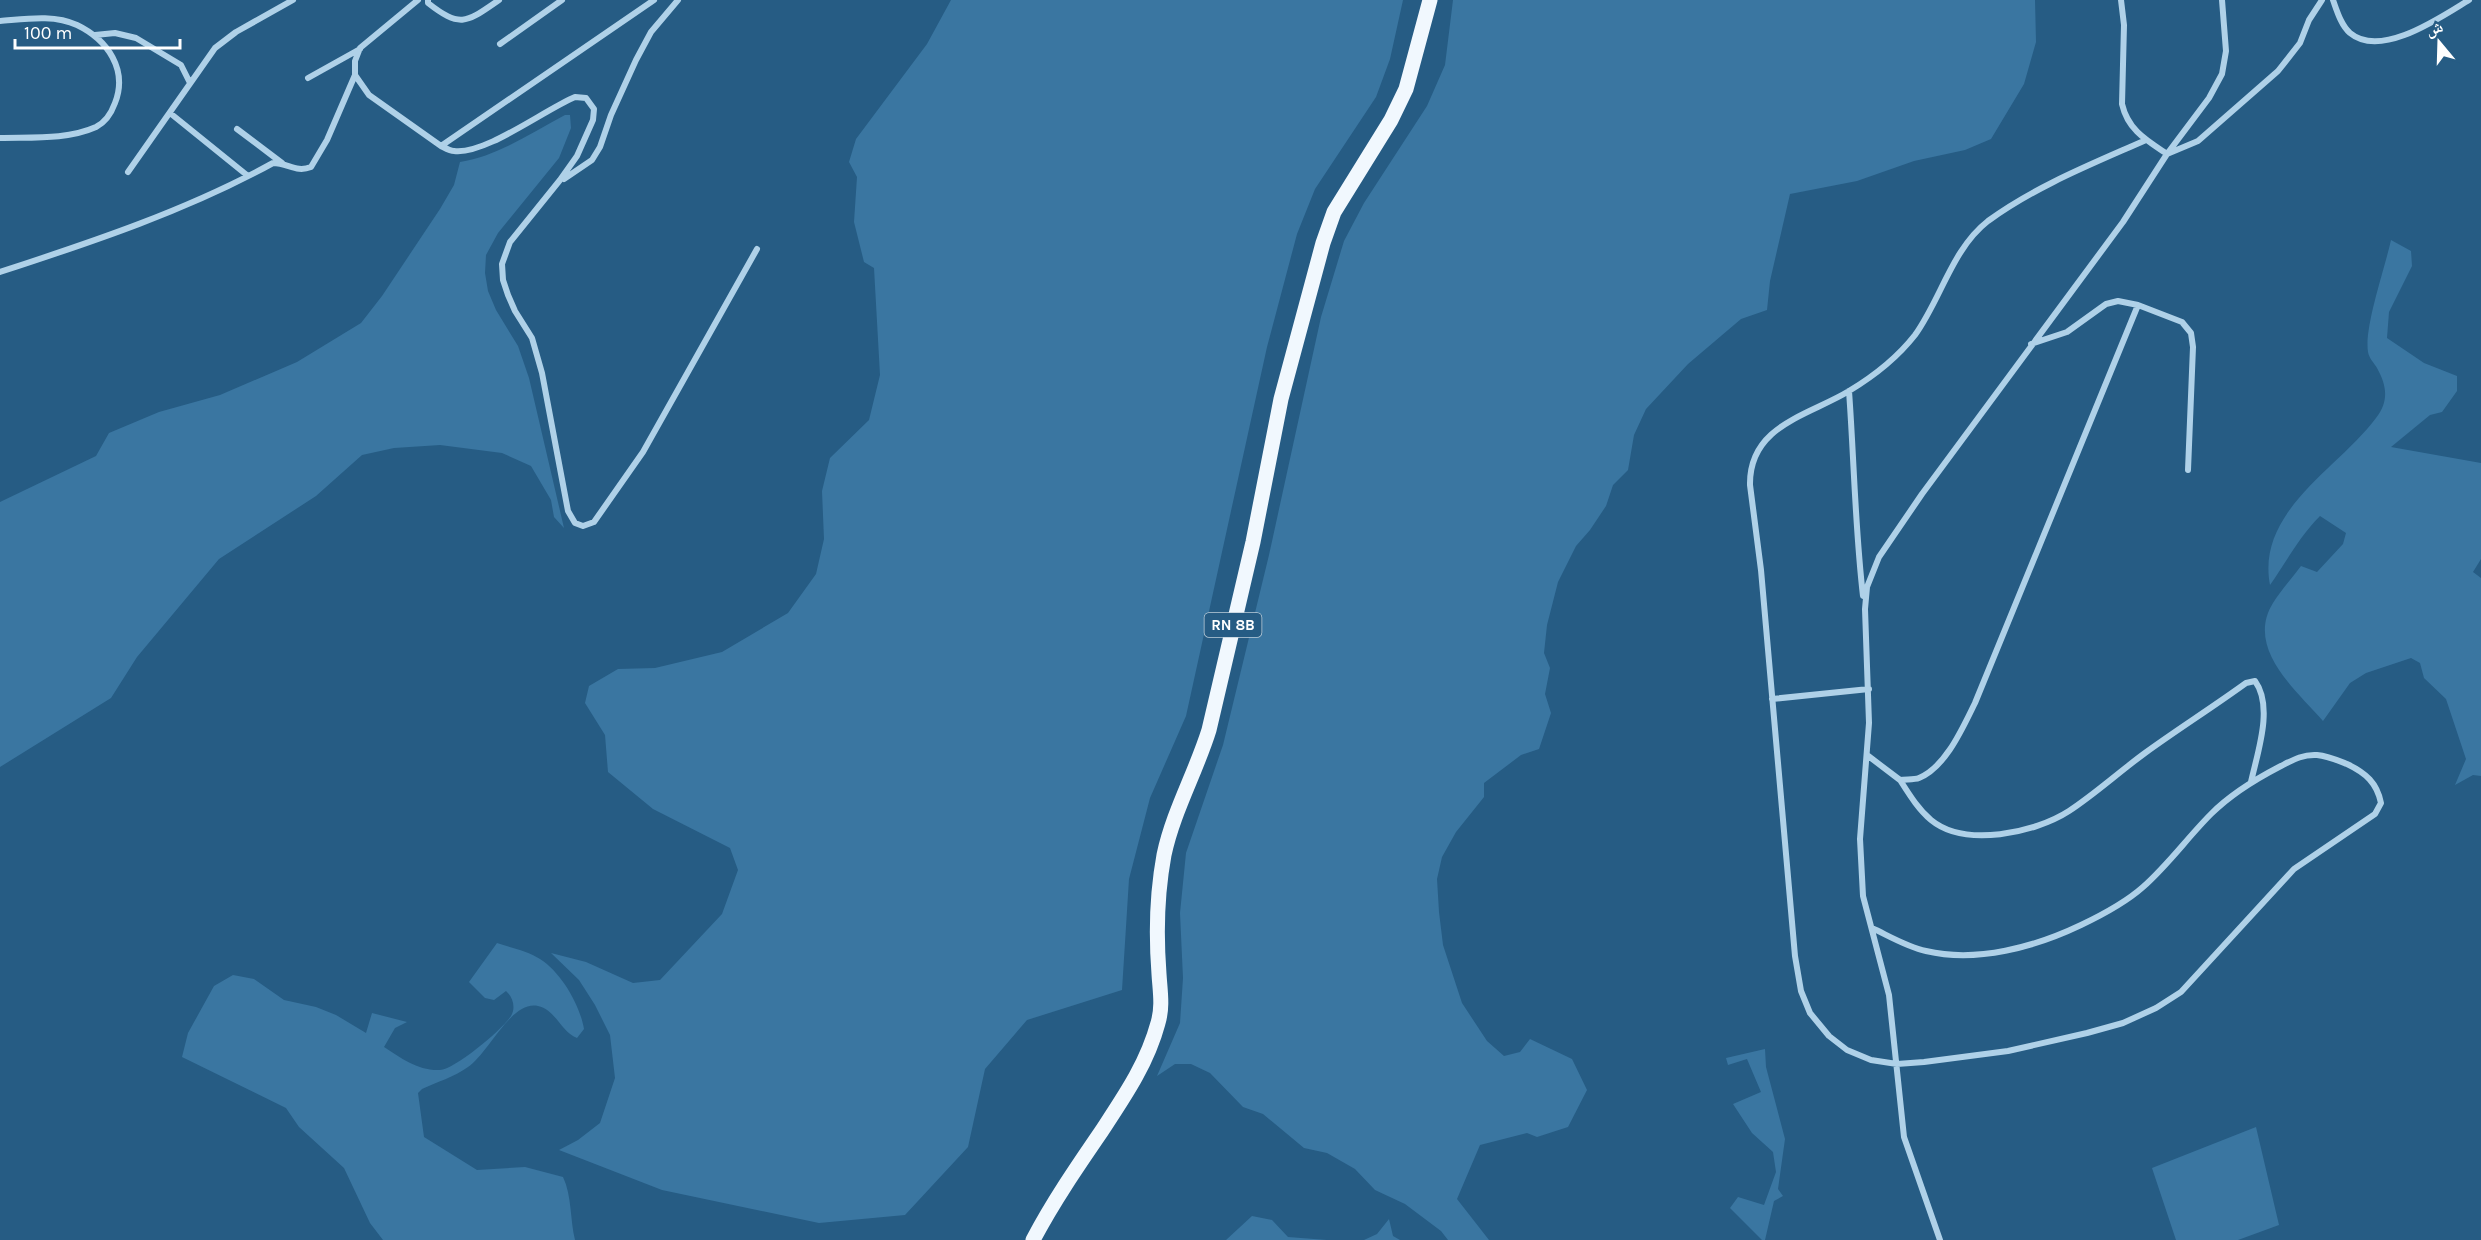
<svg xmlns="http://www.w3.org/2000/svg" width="2481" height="1240" font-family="Karla,'Noto Naskh Arabic',sans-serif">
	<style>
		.green { fill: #3a76a1 }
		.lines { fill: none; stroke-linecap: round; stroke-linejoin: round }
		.street { stroke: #afd1e8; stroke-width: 6 }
		.primary { stroke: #f1f8fe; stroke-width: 15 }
		.labels { text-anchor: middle; stroke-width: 5; stroke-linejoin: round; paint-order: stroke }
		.shield { fill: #265c84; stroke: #beceda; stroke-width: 1.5 }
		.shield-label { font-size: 15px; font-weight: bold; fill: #fff }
	</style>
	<rect width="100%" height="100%" fill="#265c84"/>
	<path class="green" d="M951 0H1403L1390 59 1376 97 1315 189 1297 234 1267 347 1186 716 1150 798 1129 879 1122 990 1027 1020 985 1069 968 1147 905 1215 819 1223 662 1190 559 1150 578 1140 600 1123 615 1078 610 1035 595 1005 579 980 551 953 586 962 633 983 660 980 722 914 738 870 730 848 653 809 608 772 605 735 585 703 589 686 618 669 655 668 722 652 788 613 816 574 824 539 822 491 830 458 869 420 880 375 874 268 864 262 854 222 857 177 849 162 856 139 927 44Z
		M1453 0H2035L2036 42 2024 84 1991 139 1965 150 1914 161 1857 181 1790 194 1770 281 1767 310 1741 319 1688 364 1646 409 1634 435 1628 470 1613 485 1606 506 1590 530 1576 546 1558 582 1547 625 1544 653 1550 668 1545 694 1551 713 1539 749 1521 755 1484 783V797L1456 832 1442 857 1437 879 1439 912 1443 945 1462 1003 1487 1041 1504 1056 1520 1052 1530 1039 1572 1059 1587 1090 1568 1127 1537 1137 1527 1133 1480 1145 1457 1199 1489 1240H1448L1441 1231 1405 1204 1375 1190 1355 1169 1327 1153 1304 1148 1263 1114 1243 1107 1210 1073 1191 1064H1175L1157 1076 1180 1023 1183 978 1180 913 1186 853 1223 745 1269 555 1321 317 1344 241 1364 203 1427 106 1445 65Z
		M565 115H570L571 128 559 158 498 233 486 255 485 273 488 291 496 310 518 346 529 378 564 528 554 517 551 500 531 466 502 453 440 445 394 448 362 455 316 496 219 559 137 657 111 698 0 767V502L96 456 109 433 159 412 220 395 297 362 361 323 382 296 440 209 454 185 460 162C498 156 531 133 565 115Z
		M2391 240 2411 251 2412 266 2389 312 2387 338 2424 363 2457 376V391L2442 412 2430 415 2391 447 2481 463V559L2473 572 2481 578V776L2473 775 2455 785 2466 759 2446 699 2424 678 2420 663 2411 658 2366 673 2350 683 2323 721C2296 690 2245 648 2273 603 2281 590 2292 578 2301 566L2317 572 2343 544 2346 533 2320 516C2299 537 2287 561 2270 585 2256 511 2338 469 2376 418 2389 401 2387 386 2377 368 2374 363 2369 358 2368 352 2364 327 2385 268 2391 240Z
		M497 943C511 948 528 951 540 959 561 972 580 1005 584 1029L577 1038C561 1032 556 1010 538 1006 511 1000 489 1053 468 1067 454 1077 437 1082 422 1089L418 1093 424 1137 477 1170 525 1167 563 1177C572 1196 570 1220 575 1240H383L370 1223 344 1168 299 1127 286 1108 182 1057 188 1033 214 986 233 975 254 979 284 1000 316 1007 336 1015 366 1033 372 1013 407 1022 395 1028 384 1047C401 1058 418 1071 440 1070 455 1069 502 1030 511 1016 516 1008 513 997 506 991L494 1000 485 998 469 982Z
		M1765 1049 1766 1067 1785 1139 1778 1189 1783 1196 1774 1201 1765 1240H1762L1730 1208 1738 1197 1764 1205 1776 1172 1773 1152 1752 1133 1733 1104 1761 1092 1747 1059 1728 1065 1726 1058Z
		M2256 1127 2279 1225 2238 1240H2176L2152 1168Z
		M1252 1216 1272 1220 1288 1237 1327 1240H1226Z
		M1389 1219 1393 1236 1400 1240H1364L1377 1234Z"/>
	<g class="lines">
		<path class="street" d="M418 0 360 48 355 61V75L369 95 441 146C445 148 450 151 454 151 485 155 544 110 575 97L586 98 594 109 593 120 577 156 560 180 510 242 502 264 503 280 508 295 515 311 532 338 542 373 568 511 575 523 583 526 594 522 643 452 757 249
			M428 0V3C461 29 467 22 499 0
			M2121 0 2124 25 2122 104C2128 130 2146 140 2167 154L2198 141 2278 71 2300 43 2309 20 2322 0
			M2333 0C2337 11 2341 25 2350 33 2381 59 2441 17 2469 0
			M0 21C25 19 54 14 77 25 108 40 128 70 115 103 111 114 106 122 96 127 67 140 31 137 0 138
			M95 35 115 33 136 38 181 65 190 83
			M500 44 562 0
			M308 78 360 49
			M170 113 248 176
			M237 129 282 163
			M441 146 654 0
			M128 172 215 48 236 32 293 0
			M564 179 592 160 600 147 611 115 636 60 651 32 678 0
			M0 272C92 242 188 210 273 163 288 163 296 173 311 167L327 140 355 75
			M2031 344 2067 332 2106 304 2118 301 2138 305 2182 322 2191 333 2193 347 2188 470
			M1849 391C1854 459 1855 528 1863 596
			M1772 699 1869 689
			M1867 755 1900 780C1906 779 1914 780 1919 778 1946 767 1963 727 1975 703L2138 305
			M1900 780C1909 794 1918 809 1931 820 1965 848 2035 833 2069 811 2095 794 2119 772 2145 753 2178 729 2213 707 2246 683L2255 681C2274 707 2257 754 2251 782
			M1872 928C1889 936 1907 947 1926 951 1977 963 2035 947 2081 925 2102 915 2125 903 2143 887 2168 865 2188 837 2211 814 2231 794 2254 780 2279 767 2291 761 2302 754 2317 755 2328 756 2337 760 2347 764 2366 773 2377 783 2381 803L2375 814 2294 869 2181 992 2156 1008 2123 1023 2087 1033 2008 1051 1924 1062 1897 1064 1871 1060 1847 1050 1829 1036 1810 1013 1801 991 1795 956 1761 570 1750 485C1749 425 1810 415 1849 391 1874 376 1897 358 1915 335 1941 299 1952 249 1988 221 2036 186 2092 164 2146 140
			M1940 1240 1904 1137 1889 995 1863 896 1860 839 1869 723 1865 609 1867 587 1879 557 1922 494 2123 222 2167 154 2209 98 2222 74 2226 51 2222 0"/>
		<path class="primary" d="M1033 1240C1053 1202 1077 1167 1101 1132 1124 1097 1147 1064 1158 1023 1163 1006 1160 991 1159 974 1156 935 1157 893 1164 855 1173 812 1196 772 1209 730L1253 542 1281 399 1323 243 1334 212 1391 120 1406 89 1430 0"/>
	</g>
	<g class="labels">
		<rect class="shield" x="1204.5" y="613" width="57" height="24" rx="4.5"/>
		<g class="shield-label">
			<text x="1233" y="630">RN 8B</text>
		</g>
	</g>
	<g transform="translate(2439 42) rotate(341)" stroke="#265c84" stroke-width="4.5" paint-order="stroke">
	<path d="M0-4.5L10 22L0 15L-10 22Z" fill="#ffffff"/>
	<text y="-9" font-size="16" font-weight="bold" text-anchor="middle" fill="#ffffff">ش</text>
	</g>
	<path d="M15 39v9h165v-9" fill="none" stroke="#ffffff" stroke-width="3"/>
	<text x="24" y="39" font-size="18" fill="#ffffff" stroke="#265c84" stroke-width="4.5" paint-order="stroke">100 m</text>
</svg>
